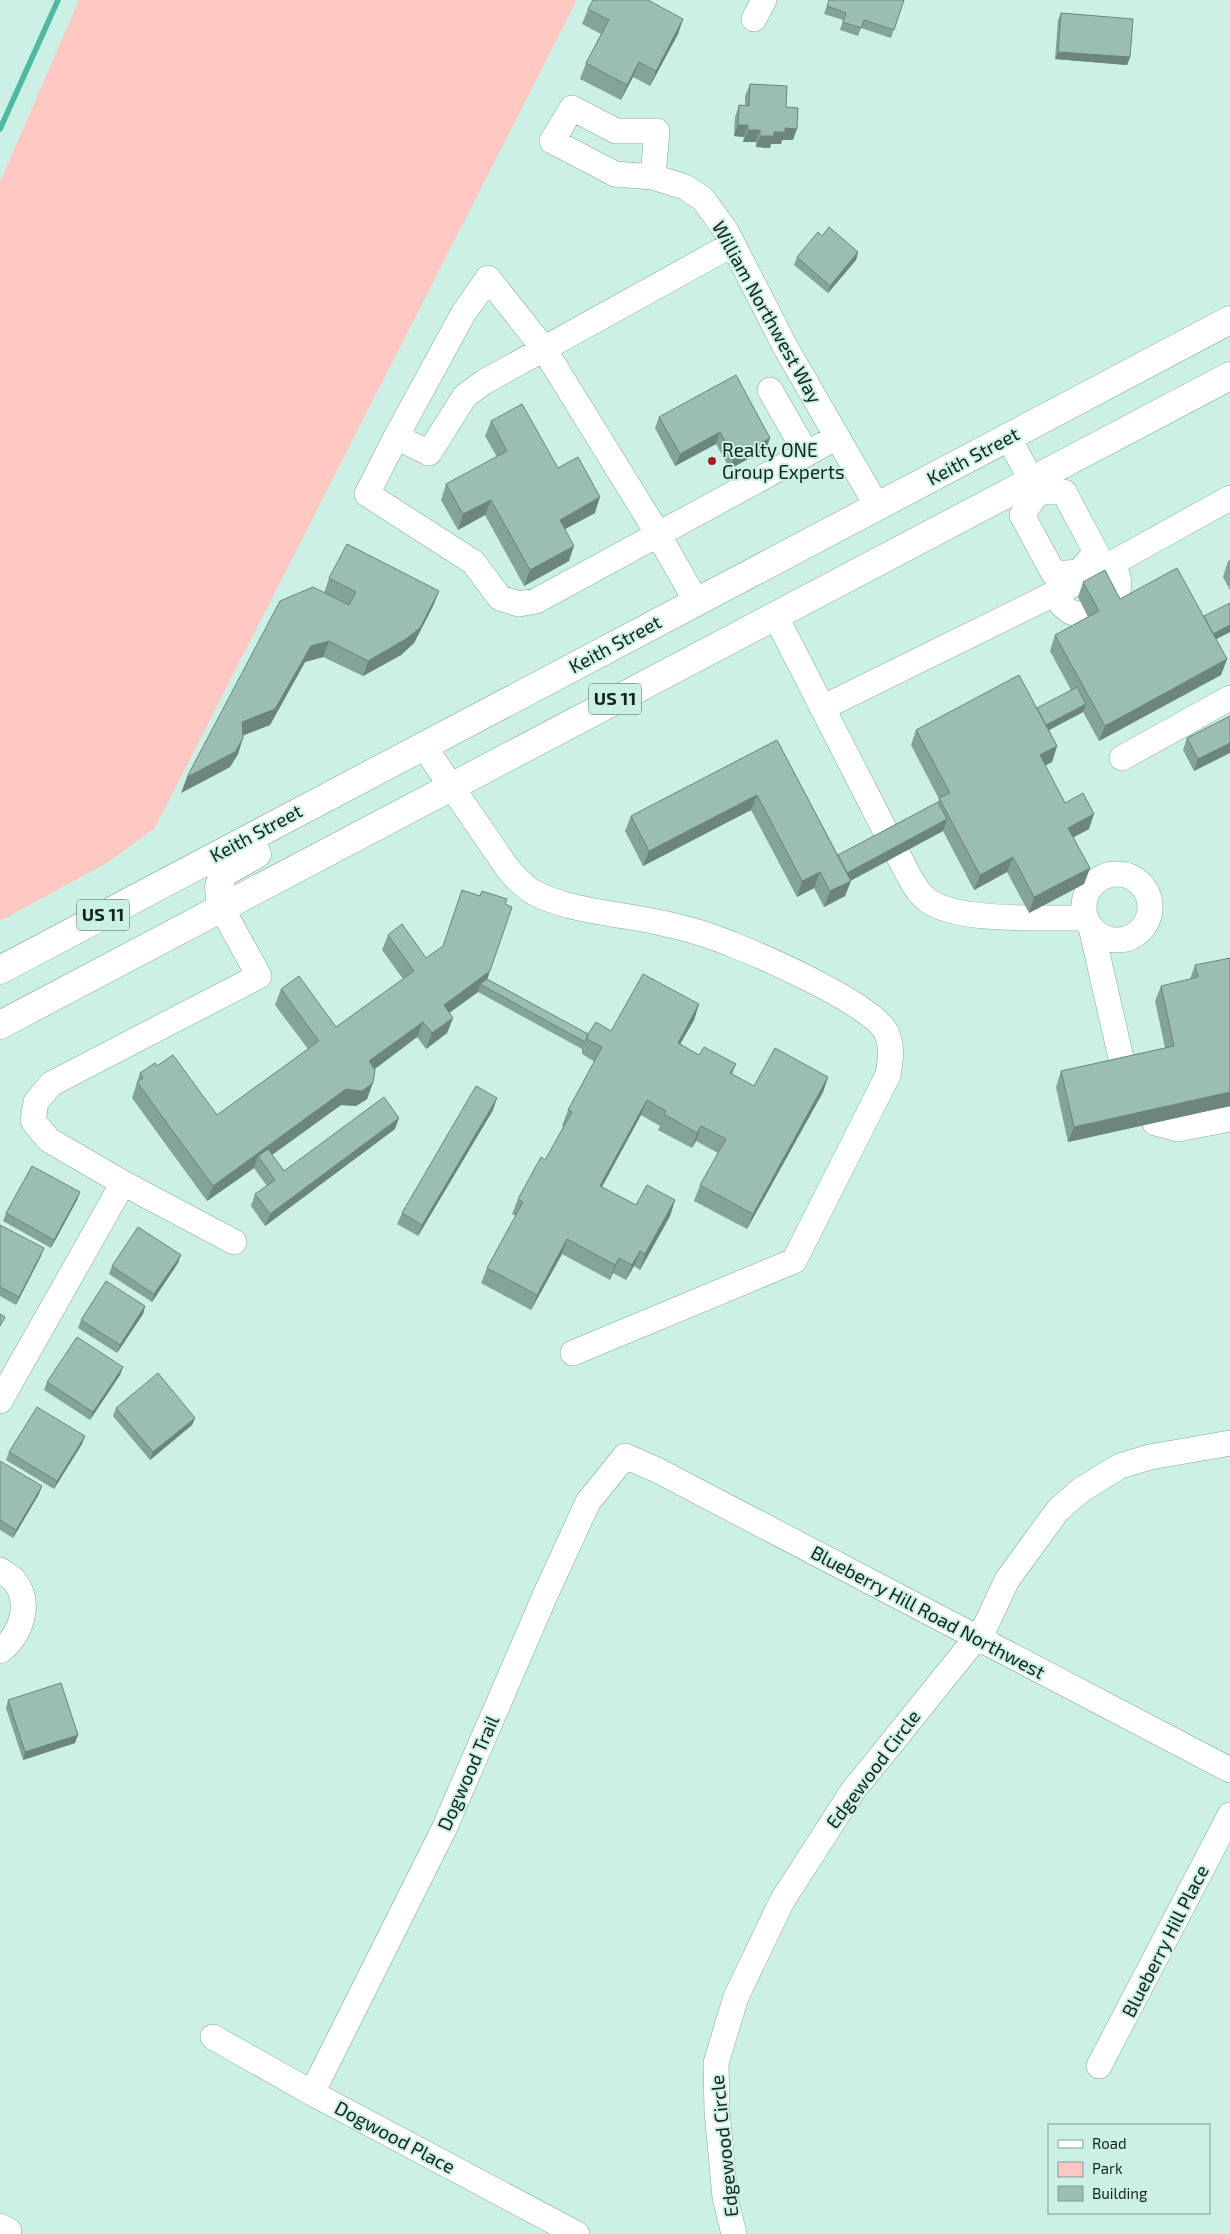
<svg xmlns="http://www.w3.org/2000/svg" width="1230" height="2234" font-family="'Exo 2',sans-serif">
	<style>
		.green { fill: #ffc8c2 }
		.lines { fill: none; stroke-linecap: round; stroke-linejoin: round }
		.stream { stroke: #50b8a2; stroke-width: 5.5 }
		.minor-casing { stroke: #84a79e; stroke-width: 26 }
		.major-casing { stroke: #84a79e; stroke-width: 29 }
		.minor { stroke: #fff; stroke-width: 25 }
		.major { stroke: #fff; stroke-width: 28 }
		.wall { fill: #84a39b }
		.shaded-wall { fill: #6c857e }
		.building { fill: #9abeb4; stroke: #6c857e }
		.poi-dot { fill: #ad1a21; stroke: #cbf0e6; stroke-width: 2 }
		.labels { text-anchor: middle; stroke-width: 4; stroke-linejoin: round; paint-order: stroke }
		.shield { fill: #cbf0e6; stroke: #4c605b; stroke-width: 1 }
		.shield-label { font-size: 18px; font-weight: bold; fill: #152320 }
		.street-label { font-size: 19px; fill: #152320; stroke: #cbf0e6 }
		.poi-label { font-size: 19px; fill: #152320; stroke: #cbf0e6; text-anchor: start }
	</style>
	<rect width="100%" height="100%" fill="#cbf0e6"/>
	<path class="green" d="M79 0H577L155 828 107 863 0 921V182Z"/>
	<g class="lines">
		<path class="stream" d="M0 129 58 0"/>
		<defs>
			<path id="minor" d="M754 19 764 0
				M653 177 657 131H616L572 108 552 141 615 174 653 177 685 187 703 199 726 231 787 350 877 506
				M733 244 484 382 465 396 429 453 396 437 367 494 473 562 500 598 519 604 536 601 837 437
				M770 390 806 453
				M396 437 463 314 488 278 544 349 658 534 696 601
				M1008 437 1038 492
				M1038 492H1064L1096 552 1079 572 1054 574 1022 515Z
				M1080 575 1082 580 1230 498
				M1053 594C1062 605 1070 618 1087 613
				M1108 601 1118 591 1119 582 1114 562
				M775 615 889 838
				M822 708 1082 580
				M423 745 508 869C515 877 523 886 533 892 567 911 623 914 662 923 685 928 710 935 731 944 762 956 877 1006 887 1034 893 1048 890 1062 888 1075L794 1261 573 1353
				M1122 758 1230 698
				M898 855C906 869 914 890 927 900 957 923 1047 917 1086 918
				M1084 907a33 33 0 1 1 66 0a33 33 0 1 1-66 0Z
				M221 907 259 976 51 1084 36 1102 33 1121 49 1140 123 1183 234 1242
				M1091 927 1124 1071
				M1155 1123 1178 1129 1230 1119
				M0 1401 123 1183
				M0 1570C4 1573 9 1576 13 1579 33 1602 21 1635 0 1651
				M213 2037 312 2093 577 2234
				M1099 2066 1230 1815
				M312 2093 444 1829 547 1591 588 1502 625 1456 657 1470 1230 1770
				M0 2226 9 2231
				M734 2234 725 2197 717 2111 716 2063 736 1997 782 1901 852 1792 985 1627 1007 1580 1058 1510 1081 1490 1120 1466 1150 1457 1230 1443"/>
			<path id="major" d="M221 907 219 887 223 873 257 854
				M0 970 1230 320
				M0 1025 1230 376"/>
		</defs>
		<use href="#minor" class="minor-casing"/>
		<use href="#major" class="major-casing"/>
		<use href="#minor" class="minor"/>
		<use href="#major" class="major"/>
	</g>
	<path class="wall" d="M829 0H904L891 38 861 28 858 36 840 30 843 20 824 14Z
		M588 9 683 19 678 34 650 86 633 77 621 100 580 79 586 63 601 34 582 24Z
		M1061 13 1130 57 1127 65 1055 59 1058 20Z
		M750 84 786 107 793 140H782L781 144H771L770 148 756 147V142H743L744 137 734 136 735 117 739 105 745 106V96Z
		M822 236 858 252 856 260 828 293 794 265 797 257Z
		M659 417 770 438 766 449 730 469 716 444 675 466 655 428Z
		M491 421 558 468 595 513 565 529 569 561 524 586 485 515 458 530 441 500 446 484 497 457 485 436Z
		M1230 560V590L1223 577 1228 561Z
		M329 578 439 591 433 606 414 643 401 655 363 676 323 657 305 662 270 725 243 735 238 754 230 767 181 793 324 593Z
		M1083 582 1120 599 1204 616 1230 603V632L1216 639 1227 659 1221 675 1099 741 1083 712 1049 730 1057 746 1052 762 1045 765 1065 803 1089 829 1073 837 1090 868 1084 884 1029 913 1007 872 974 890 943 831 851 880 845 896 824 907 814 888 797 897 751 810 643 866 625 831 631 816 777 740 838 855 938 802 939 799 911 745 916 730 1037 708 1071 690 1050 651 1055 635 1088 617 1078 597Z
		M1230 716 1194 771 1183 750 1187 738Z
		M462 890 505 904 487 979 588 1034 611 1031 699 1004 694 1020 680 1044 699 1055 736 1064 732 1074 754 1086 828 1077 823 1092 747 1229 694 1201 700 1185 718 1153 696 1141 692 1148 658 1130 660 1126 641 1115 602 1187 636 1205 675 1200 670 1216 640 1270 634 1266 626 1280 613 1273 610 1280 562 1254 531 1310 481 1283 487 1268 516 1216 512 1214 518 1199 545 1160 564 1127 562 1126 568 1110 595 1062 582 1054V1049L478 992 449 1013 453 1018 447 1033 426 1049 417 1037 375 1069 367 1099 356 1106 341 1105 272 1155 284 1171 395 1129 265 1226 251 1206 255 1194 267 1186 254 1168 207 1201 132 1098 140 1073 157 1066 217 1115 308 1049 275 1005 281 989 336 1027 403 979 382 950 388 935 426 958 443 947Z
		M1195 965 1230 1106 1068 1142 1056 1087 1061 1071 1165 1048 1155 1001 1161 986 1190 979Z
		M493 1110 418 1236 397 1224 402 1213Z
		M80 1192 77 1200 51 1248 3 1221 6 1213Z
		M0 1225 41 1256 16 1305 0 1296Z
		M178 1263 152 1302 109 1274 112 1266Z
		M145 1306 143 1314 117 1353 78 1328 81 1320Z
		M123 1367 120 1375 90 1420 44 1390 47 1382Z
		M116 1408 195 1418 192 1425 150 1460 113 1416Z
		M85 1436 82 1444 54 1489 6 1460 9 1452Z
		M0 1461 39 1494 13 1538 0 1530Z
		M8 1700 75 1743 23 1760 6 1708Z"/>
	<path class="shaded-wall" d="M683 19 678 34 650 86 656 71Z
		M1058 52 1130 57 1127 65 1055 59Z
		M639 62 633 77 621 100 627 85Z
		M738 125H748L744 137 734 136Z
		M785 128 797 129 793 140H782L781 144H771L770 148 756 147 760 136Z
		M748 130H760L756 142H743Z
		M858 252 856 260 828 293 830 286Z
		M720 432 716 444 675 466 680 454Z
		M770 438 766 449 730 469 734 458Z
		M600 497 595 513 554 535 560 520Z
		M491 500 485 515 458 530 463 514Z
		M574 546 569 561 524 586 530 570Z
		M439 591 433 606 414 643 401 655 363 676 368 661Z
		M1230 625V632L1205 645 1208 637Z
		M329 641 323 657 305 662 270 725 237 738 242 722 311 646Z
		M1227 659 1221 675 1099 741 1105 726Z
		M1086 704 1083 712 1038 736 1041 728Z
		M243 738 238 754 230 767 181 793 187 777Z
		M1230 743V753L1194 771 1198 759Z
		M1057 746 1052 762 1035 771 1040 755Z
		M757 795 751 810 643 866 649 851Z
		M1094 814 1089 829 1063 843 1068 828Z
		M947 819 943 831 841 886 845 874Z
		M1013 857 1007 872 974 890 980 875Z
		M1090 868 1084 884 1029 913 1034 897Z
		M820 872 814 888 797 897 802 881Z
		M851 881 845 896 824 907 830 891Z
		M490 971 485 986 480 984 478 992 438 1021 444 1005Z
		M699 1004 694 1020 672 1058 678 1043Z
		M453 1018 447 1033 426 1049 432 1033Z
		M423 1022 417 1037 364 1077 369 1061Z
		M828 1077 823 1092 747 1229 753 1214Z
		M373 1083 367 1099 356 1106 341 1105 262 1162 258 1156 254 1168 207 1201 213 1186 346 1089Z
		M1230 1092V1106L1068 1142 1074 1127Z
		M497 1098 493 1110 418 1236 422 1225Z
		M647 1100 641 1115 594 1201 600 1186Z
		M399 1118 395 1129 265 1226 270 1214Z
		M701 1126 696 1141 692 1148 697 1133Z
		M80 1192 77 1200 51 1248 54 1240Z
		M675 1200 670 1216 640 1270 645 1254Z
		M567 1239 562 1254 531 1310 537 1295Z
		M44 1248 41 1256 16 1305 19 1297Z
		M640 1251 634 1266 626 1280 632 1265Z
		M181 1255 178 1263 152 1302 154 1294Z
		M619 1258 613 1273 610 1280 615 1265Z
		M145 1306 143 1314 117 1353 120 1345Z
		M123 1367 120 1375 90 1420 93 1412Z
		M195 1418 192 1425 150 1460 153 1452Z
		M85 1436 82 1444 54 1489 57 1481Z
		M42 1486 39 1494 13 1538 16 1530Z
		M78 1735 75 1743 23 1760 25 1752Z"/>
	<path class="building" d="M593 0H648L683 19 656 71 639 62 627 85 586 63 609 20 588 9Z
		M829 0H904L894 30 864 20 861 28 843 22 846 13 827 6Z
		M1061 13 1133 19 1130 57 1058 52Z
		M750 84 787 86 786 107 798 108 797 129 785 128V132H774V136H760V130H748V125H738L739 105 749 106Z
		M829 227 858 252 830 286 797 257 818 232 822 236Z
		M736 375 770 438 734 458 720 432 680 454 659 417Z
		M522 404 558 468 578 457 600 497 560 520 574 546 530 570 491 500 463 514 446 484 507 451 491 421Z
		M347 544 439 591 420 628 406 639 368 661 329 641 311 646 275 709 242 722 243 738 235 752 187 777 280 601 313 587 349 605 356 592 329 578Z
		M1177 568 1227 659 1105 726 1055 635 1099 611 1083 582 1105 570 1120 599Z
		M1230 603V625L1213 634 1204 616Z
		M1019 675 1057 746 1040 755 1065 803 1083 793 1094 814 1068 828 1090 868 1034 897 1013 857 980 875 939 798 950 793 916 730Z
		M1077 687 1086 704 1046 725 1037 708Z
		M1230 716V743L1198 759 1187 738Z
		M777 740 851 881 830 891 820 872 802 881 757 795 649 851 631 816Z
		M938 802 947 819 847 873 838 855Z
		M462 890 480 896 482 891 507 899 505 904 512 907 490 971 444 1005 453 1018 432 1033 423 1022 369 1061 375 1070 373 1083 362 1091 346 1089 213 1186 137 1082 143 1078 140 1073 155 1063 157 1066 173 1055 217 1115 319 1041 281 989 299 976 336 1027 414 971 388 935 402 924 426 958 443 946Z
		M1230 958V1092L1074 1127 1061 1071 1174 1046 1161 986 1198 977 1195 965Z
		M643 974 699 1004 678 1043 699 1055 704 1047 736 1064 730 1073 754 1086 775 1048 828 1077 753 1214 700 1185 726 1139 701 1126 697 1133 664 1114 666 1111 647 1100 600 1186 636 1205 647 1185 675 1200 645 1254 640 1251 632 1265 619 1258 615 1265 567 1239 537 1295 487 1268 523 1202 518 1199 541 1157 545 1160 572 1112 568 1110 602 1047 587 1039 588 1034 596 1022 611 1031Z
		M487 979 588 1034 585 1042 480 984Z
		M476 1086 497 1098 422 1225 402 1213Z
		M384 1097 399 1118 270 1214 255 1194 275 1180 258 1156 268 1149 284 1171Z
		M32 1166 80 1192 54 1240 6 1213Z
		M0 1225 44 1248 19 1297 0 1287Z
		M138 1227 181 1255 154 1294 112 1266Z
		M106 1281 145 1306 120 1345 81 1320Z
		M0 1314 5 1317 0 1326Z
		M77 1337 123 1367 93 1412 47 1382Z
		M158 1373 195 1418 153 1452 116 1408Z
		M37 1407 85 1436 57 1481 9 1452Z
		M0 1461 42 1486 16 1530 0 1520Z
		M61 1683 78 1735 25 1752 8 1700Z"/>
	<circle class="poi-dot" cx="712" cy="461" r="5"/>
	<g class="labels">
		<g class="shield">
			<rect x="589" y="683.5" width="52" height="31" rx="4"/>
			<rect x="77" y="899.5" width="52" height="31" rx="4"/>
		</g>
		<g class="shield-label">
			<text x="615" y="705">US 11</text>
			<text x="103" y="921">US 11</text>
		</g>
		<g class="street-label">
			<text transform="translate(767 312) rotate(61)" y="7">William Northwest Way</text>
			<text transform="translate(973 456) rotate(-28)" y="7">Keith Street</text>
			<text transform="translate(615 644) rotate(-28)" y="7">Keith Street</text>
			<text transform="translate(256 833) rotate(-28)" y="7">Keith Street</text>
			<text transform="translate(928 1612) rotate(28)" y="7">Blueberry Hill Road Northwest</text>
			<text transform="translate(873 1769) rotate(-53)" y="7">Edgewood Circle</text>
			<text transform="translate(468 1773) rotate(-66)" y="7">Dogwood Trail</text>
			<text transform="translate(1165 1941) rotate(-63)" y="7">Blueberry Hill Place</text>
			<text transform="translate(395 2137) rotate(28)" y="7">Dogwood Place</text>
			<text transform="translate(724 2146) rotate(-96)" y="7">Edgewood Circle</text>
		</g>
		<g class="poi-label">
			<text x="722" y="457">Realty ONE<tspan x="722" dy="22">Group Experts</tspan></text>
		</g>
	</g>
	<rect x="1048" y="2124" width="162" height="90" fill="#cbf0e6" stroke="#829e97"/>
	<rect x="1058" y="2140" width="25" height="8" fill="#ffffff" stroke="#829e97"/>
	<text x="1092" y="2149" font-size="15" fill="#152320">Road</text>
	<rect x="1058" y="2162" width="25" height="15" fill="#ffc8c2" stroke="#829e97"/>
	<text x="1092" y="2174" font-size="15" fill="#152320">Park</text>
	<rect x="1058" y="2186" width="25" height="15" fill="#9abeb4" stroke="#829e97"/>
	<text x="1092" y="2199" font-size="15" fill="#152320">Building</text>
</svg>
